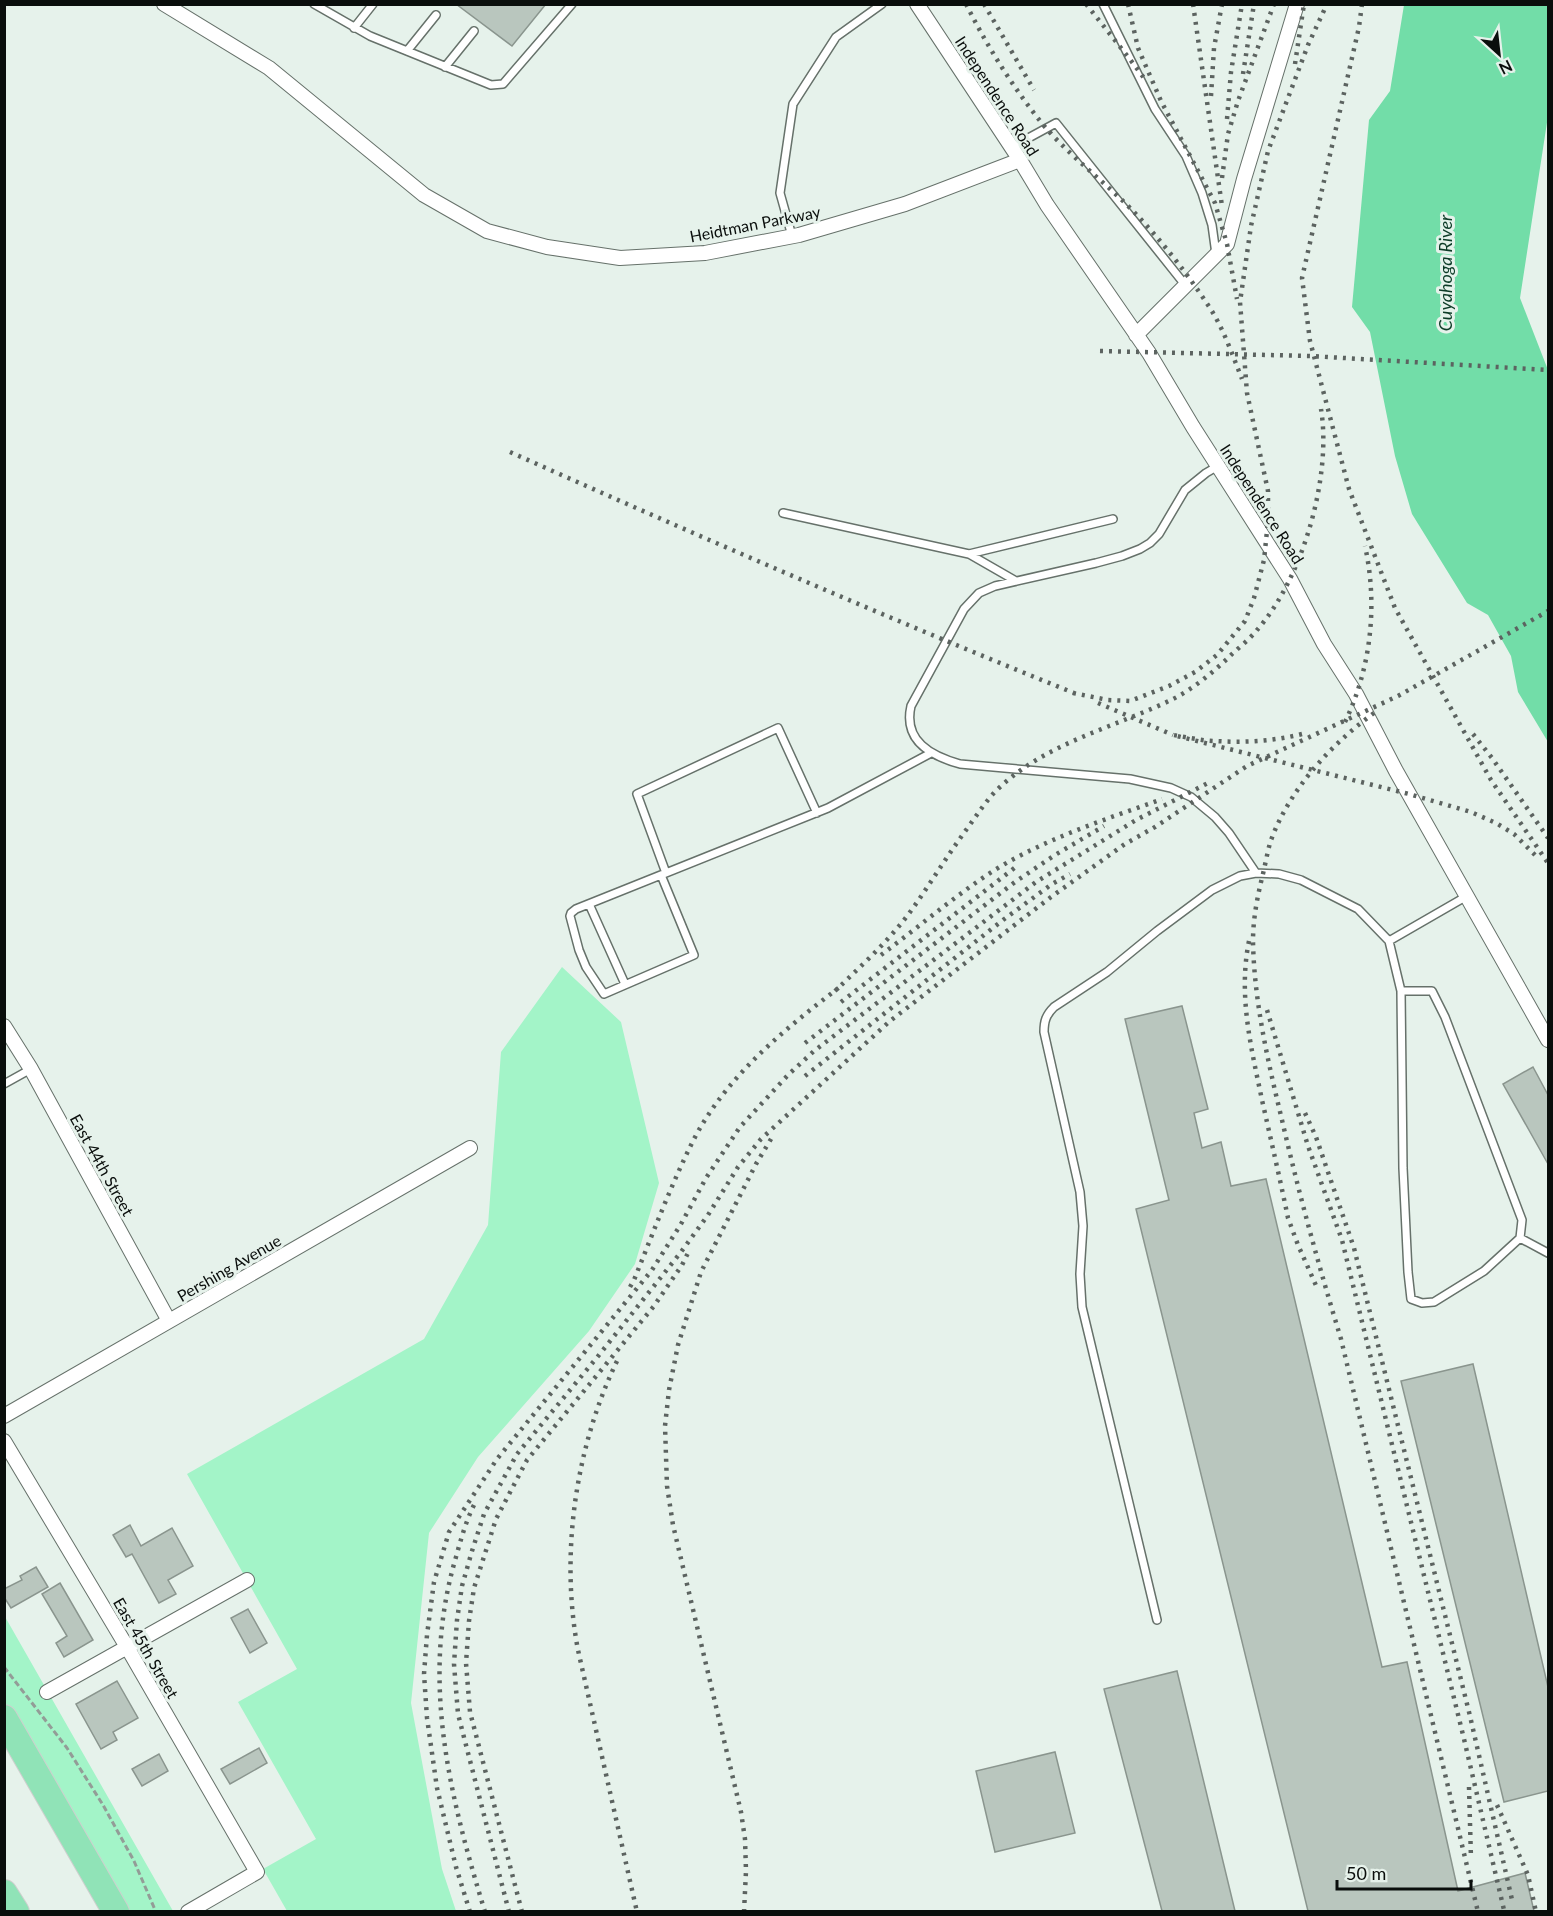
<svg xmlns="http://www.w3.org/2000/svg" width="1553" height="1916" font-family="Lato,sans-serif">
	<style>
		.green { fill: #a3f4c8 }
		.water { fill: #72dda8 }
		.building { fill: #b9c6be; stroke: #8a958e; stroke-width: 1.5 }
		.lines { fill: none; stroke-linecap: round; stroke-linejoin: round }
		.lane-casing { stroke: #66716a; stroke-width: 10 }
		.street-casing { stroke: #66716a; stroke-width: 16 }
		.highway-casing { stroke: #cecfce; stroke-width: 28 }
		.path { stroke: #939c97; stroke-width: 3; stroke-dasharray: 6 3; stroke-linecap: butt }
		.lane { stroke: #fff; stroke-width: 7 }
		.street { stroke: #fff; stroke-width: 14 }
		.highway { stroke: #90e3b7; stroke-width: 26 }
		.rail { stroke: #5c6360; stroke-width: 4.5; stroke-dasharray: 3 6; stroke-linecap: butt }
		.labels { text-anchor: middle; stroke-width: 6; stroke-linejoin: round; paint-order: stroke }
		.street-label { font-size: 16px; fill: #0a0e0c; stroke: #e6f2eb }
		.water-label { font-size: 18px; font-style: italic; fill: #0d3c27; stroke: #e6f2eb }
	</style>
	<rect width="100%" height="100%" fill="#e6f2eb"/>
	<path class="green" d="M562 967 621 1022 659 1183 635 1264 589 1331 478 1457 429 1533 411 1703 442 1869 456 1911H287L263 1869 316 1839 238 1702 297 1669 187 1474 424 1339 488 1225 501 1052Z
		M4 1615 173 1911H116L5 1718Z"/>
	<path class="water" d="M1404 5H1548V116L1520 298 1548 370V742L1518 692 1511 656 1488 615 1467 603 1412 514 1395 456 1370 332 1352 307 1369 120 1390 91Z"/>
	<path class="building" d="M456 4H546L512 46Z
		M1182 1006 1208 1109 1194 1113 1202 1148 1221 1142 1231 1186 1266 1179 1382 1667 1407 1662 1458 1891 1525 1873 1534 1911H1308L1136 1209 1169 1200 1125 1019Z
		M1533 1067 1548 1095V1164L1503 1084Z
		M1473 1364 1548 1687V1791L1504 1802 1401 1381Z
		M130 1525 141 1546 172 1528 193 1566 168 1580 176 1594 159 1603 132 1554 126 1557 113 1535Z
		M36 1567 48 1587 11 1608 4 1597V1589L22 1580 20 1576Z
		M60 1583 93 1640 64 1657 56 1643 67 1636 42 1594Z
		M248 1609 267 1643 250 1653 231 1618Z
		M1177 1671 1235 1911H1162L1104 1689Z
		M117 1681 138 1718 113 1732 117 1740 101 1749 76 1704Z
		M259 1748 267 1763 230 1784 221 1769Z
		M1055 1752 1075 1833 995 1852 976 1771Z
		M159 1754 168 1771 142 1786 132 1769Z"/>
	<g class="lines">
		<defs>
			<path id="lane" d="M314 4 370 36 491 85 503 84 572 4
				M1103 4 1155 109 1186 156 1202 193 1212 225 1216 254
				M354 28 373 4
				M407 51 436 15
				M445 67 474 31
				M1012 147 1056 123 1186 286
				M792 236 780 193 793 104 836 37 882 4
				M1218 466 1206 473 1185 490 1159 534 1150 543 1140 549 1122 556 1096 563 995 586 979 593 964 609 911 706C903 741 931 756 960 764L1130 779 1171 788 1191 797 1215 817 1229 833 1256 873
				M783 513 969 554 1016 581
				M969 554 1113 519
				M666 873 637 794 778 728 817 813
				M661 875 694 955 604 994 586 967 579 950 570 916 571 913 576 909 828 808 931 753
				M589 904 625 984
				M1389 941 1401 991 1403 1168 1408 1272 1411 1299 1422 1303 1434 1302 1484 1271 1520 1238 1522 1220 1445 1017 1432 991H1401
				M4 1084 31 1069
				M1520 1238 1548 1253
				M1157 1620 1082 1307 1080 1274 1083 1226 1080 1192 1044 1032C1044 1021 1046 1015 1054 1007L1107 972 1157 931 1212 890 1240 876 1256 873 1279 874 1301 880 1358 909 1389 941 1467 896"/>
			<path id="street" d="M164 4 269 68 424 195 487 231 547 247 620 258 705 253 799 235 905 204 1020 160
				M917 4 1020 160 1047 205 1149 353 1193 427 1290 579 1324 644 1356 694 1396 771 1548 1040
				M1136 335 1227 244 1244 179 1297 4
				M4 1026 31 1069 169 1321
				M4 1416 470 1148
				M4 1441 127 1647 257 1872 188 1912
				M47 1692 247 1580"/>
			<path id="highway" d="M4 1718 116 1912
				M4 1893 16 1912"/>
		</defs>
		<use href="#lane" class="lane-casing"/>
		<use href="#street" class="street-casing"/>
		<use href="#highway" class="highway-casing"/>
		<path class="path" d="M4 1667 67 1748 103 1805 134 1861 156 1912"/>
		<use href="#lane" class="lane"/>
		<use href="#street" class="street"/>
		<use href="#highway" class="highway"/>
		<path class="rail" d="M966 4C988 48 1014 89 1045 127 1072 158 1106 183 1134 212 1161 240 1186 272 1208 305 1223 327 1232 354 1242 379
			M984 4 1034 90
			M1086 4 1129 58 1147 82
			M1128 4 1138 48 1161 101 1215 203 1227 244 1237 299
			M1193 4 1222 206
			M1362 4 1359 27 1302 278 1310 341 1349 489 1395 608 1491 780 1548 863
			M1295 64 1304 4
			M1243 74 1254 4
			M1211 96 1214 48 1222 4
			M1227 119 1231 72 1242 4
			M1222 178 1228 134 1238 101 1274 4
			M1100 351 1310 356 1548 370
			M510 452C698 536 887 618 1079 695
			M1073 693 1108 700 1130 701 1169 686 1195 672 1217 655 1245 621 1254 598 1264 560 1268 521V491L1247 393 1240 302 1251 226 1268 151 1308 45 1327 4
			M1098 703 1173 735
			M1374 713C1330 745 1288 791 1270 843 1267 854 1265 866 1262 878 1257 898 1253 920 1253 941 1254 1001 1268 1062 1282 1120 1299 1194 1319 1267 1341 1339L1478 1912
			M1345 722C1371 668 1378 605 1365 546
			M1302 734C1274 741 1244 743 1216 741 1202 741 1187 737 1173 735L1409 794 1471 812 1496 823 1514 834 1535 855
			M1473 734 1492 758 1548 838
			M1249 941C1238 995 1251 1047 1262 1100 1271 1140 1280 1179 1288 1218L1298 1245 1318 1290
			M881 955C916 929 950 900 987 875 1038 841 1104 820 1162 799
			M835 991C862 965 891 939 913 908 932 881 949 853 969 826 979 812 988 798 1000 787 1048 742 1116 727 1173 699 1193 689 1212 673 1228 658 1237 649 1249 640 1257 630 1303 578 1332 476 1321 409
			M841 1002 1017 866
			M1267 1010 1308 1146 1342 1240 1464 1739 1504 1910
			M805 1043 1015 882 1055 855 1104 826
			M805 1076 1003 920 1052 884 1070 874
			M1305 1113 1316 1137 1354 1248 1470 1716 1513 1904
			M630 1287 634 1280C653 1233 671 1185 693 1141 726 1076 785 1029 841 986
			M617 1361C575 1448 560 1556 578 1650L637 1912
			M474 1505C466 1521 461 1539 456 1557 420 1678 449 1794 485 1912
			M1469 1787 1471 1859
			M1497 1805 1528 1875 1536 1912
			M470 1912 456 1867 437 1788 427 1718 424 1674 427 1635 434 1582 449 1532 497 1459 652 1270 681 1224 706 1178 740 1127 788 1075 814 1051 1036 882 1136 820 1210 782
			M509 1912 458 1714 454 1664 457 1620 462 1586 472 1551 484 1514 517 1454 599 1355 681 1252 708 1215 738 1167 761 1139 890 1021 1051 897 1125 844 1155 827 1247 766 1398 696 1548 611
			M522 1912 470 1712 466 1663 469 1621 474 1588 496 1519 527 1460 654 1306 682 1265 690 1249
			M744 1912 746 1871 745 1839 741 1812 673 1525 667 1486 665 1426 669 1390 678 1345 701 1272 756 1164 774 1134"/>
	</g>
	<g class="labels">
		<g class="street-label">
			<text transform="translate(997 96) rotate(57)" y="6">Independence Road</text>
			<text transform="translate(755 224) rotate(-11)" y="6">Heidtman Parkway</text>
			<text transform="translate(1262 504) rotate(57)" y="6">Independence Road</text>
			<text transform="translate(102 1165) rotate(61)" y="6">East 44th Street</text>
			<text transform="translate(229 1268) rotate(-30)" y="6">Pershing Avenue</text>
			<text transform="translate(146 1648) rotate(60)" y="6">East 45th Street</text>
		</g>
		<g class="water-label">
			<text transform="translate(1446 273) rotate(-90)" y="6">Cuyahoga River</text>
		</g>
	</g>
	<rect width="1553" height="1916" fill="none" stroke="#0a0e0c" stroke-width="12"/>
	<g transform="translate(1499 54) rotate(153)" stroke="#e6f2eb" stroke-width="4.5" paint-order="stroke">
	<path d="M0-4.5L10 22L0 15L-10 22Z" fill="#0a0e0c"/>
	<text y="-9" font-size="16" font-weight="bold" text-anchor="middle" fill="#0a0e0c">N</text>
	</g>
	<path d="M1337 1880v9h134v-9" fill="none" stroke="#0a0e0c" stroke-width="3"/>
	<text x="1346" y="1880" font-size="18" fill="#0a0e0c" stroke="#e6f2eb" stroke-width="4.5" paint-order="stroke">50 m</text>
</svg>
